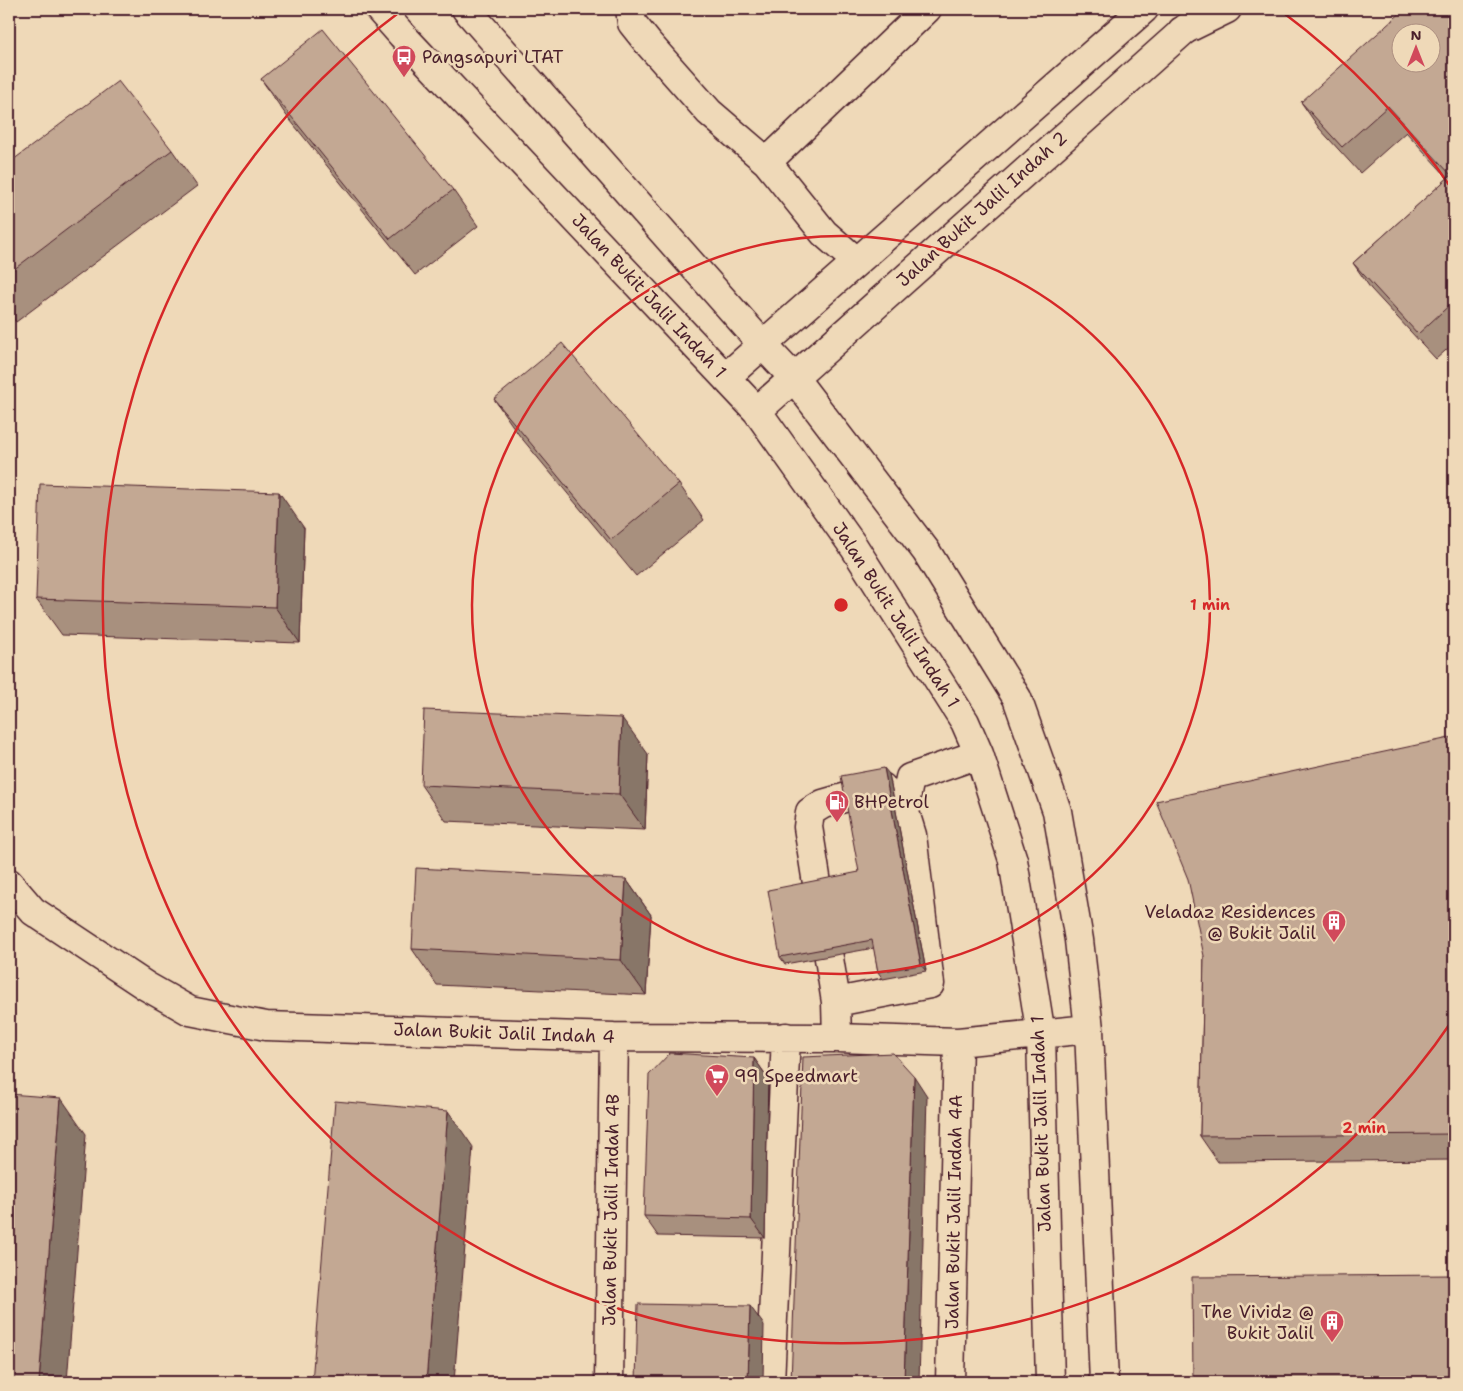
<svg xmlns="http://www.w3.org/2000/svg" width="1463" height="1391" font-family="'Shantell Sans',sans-serif">
	<style>
		.lines { fill: none; stroke-linecap: round; stroke-linejoin: round }
		.minor-casing { stroke: #4a1f2b; stroke-width: 31 }
		.highway-casing { stroke: #4a1f2b; stroke-width: 31 }
		.minor { stroke: #efd9b8; stroke-width: 28 }
		.highway { stroke: #efd9b8; stroke-width: 28 }
		.wall { fill: #a8907e; stroke: #4a1f2b }
		.shaded-wall { fill: #887667; stroke: #4a1f2b }
		.building { fill: #c3a893; stroke: #4a1f2b; fill-rule: evenodd }
		.ring { fill: none; stroke: #d62828; stroke-width: 2.5 }
		.labels { text-anchor: middle; stroke-width: 5; stroke-linejoin: round; paint-order: stroke }
		.poi-label { font-size: 18px; fill: #4a1f2b; stroke: #efd9b8; text-anchor: start }
		.street-label { font-size: 18px; fill: #4a1f2b; stroke: #efd9b8 }
		.centre { fill: #d62828; stroke: #efd9b8; stroke-width: 2.5 }
		.ring-label { font-size: 15px; text-anchor: middle; font-weight: bold; fill: #d62828; stroke: #efd9b8; stroke-width: 5; stroke-linejoin: round; paint-order: stroke }
	</style>
	<rect width="100%" height="100%" fill="#efd9b8"/>
	<filter id="ink" filterUnits="userSpaceOnUse"><feTurbulence type="fractalNoise" baseFrequency=".02" numOctaves="2"/><feDisplacementMap in="SourceGraphic" scale="10" xChannelSelector="R" yChannelSelector="G"/><feConvolveMatrix kernelMatrix="1 2 1 2 8 2 1 2 1" color-interpolation-filters="sRGB"/></filter>
	<g filter="url(#ink)">
		<g class="lines">
			<defs>
				<path id="minor" d="M379 9 402 35 757 411 854 547 965 722 979 754 1013 860 1041 1035 1050 1382
					M466 9 763 345 794 378 926 551 1017 698 1057 811 1079 940 1089 1029 1104 1382
					M630 9 632 23 648 43 709 112 767 162 824 233 856 261
					M767 162 927 9
					M726 377 1144 9
					M757 411 1200 16
					M9 883 33 911 146 986 190 1011 266 1026 614 1037 837 1038 958 1042 1089 1029
					M836 1002 808 827 810 812 823 804 882 787
					M837 1038 836 1002 930 984 912 835 904 809 910 778 979 754
					M609 1382 614 1037
					M770 1382 786 1037
					M950 1382 958 1042"/>
				<path id="highway" d="M1182 31 1227 9"/>
			</defs>
			<use href="#minor" class="minor-casing"/>
			<use href="#highway" class="highway-casing"/>
			<use href="#minor" class="minor"/>
			<use href="#highway" class="highway"/>
		</g>
		<path class="wall" d="M1454 9V343L1436 359 1371 289 1353 263 1448 178 1406 132 1360 173 1319 128 1301 102Z
			M261 79 453 190 478 226 415 275 286 115Z
			M172 150 197 186 16 322 9 312V163Z
			M494 399 679 484 704 520 636 576 519 435Z
			M304 528 300 643 62 635 36 599Z
			M1454 737V1160L1218 1162 1200 1136 1204 956Z
			M648 754 645 830 446 821 421 785Z
			M889 774 926 971 883 979 878 972 874 948 785 964 780 957 859 872Z
			M626 879 651 915 646 995 437 985 412 949Z
			M754 1058 768 1078 765 1238 658 1236 644 1216Z"/>
		<path class="shaded-wall" d="M279 492 304 528 300 643 275 607Z
			M622 718 648 754 645 830 619 794Z
			M884 768 889 774 926 971 921 965Z
			M626 879 651 915 646 995 621 960Z
			M754 1058 768 1078 765 1238 751 1219Z
			M914 1076 927 1096 919 1382H904Z
			M61 1098 86 1134 67 1382H39Z
			M448 1111 473 1147 454 1382H426Z
			M750 1306 764 1325 763 1382H748Z"/>
		<path class="building" d="M1405 9H1454V301L1418 334 1353 263 1451 175 1388 106 1342 147 1301 102ZM1400 32H1430V62H1400Z
			M323 29 453 190 390 239 261 79Z
			M118 81 172 150 9 273V163Z
			M562 343 679 484 611 540 494 399Z
			M40 484 279 492 275 607 36 599Z
			M424 710 622 718 619 794 421 785Z
			M1454 737V1134L1200 1136 1204 956 1188 879 1156 801Z
			M884 768 921 965 878 972 872 940 780 957 768 890 859 872 841 776Z
			M416 868 626 879 621 960 412 949Z
			M670 1053 754 1058 751 1219 644 1216 649 1075Z
			M893 1053 914 1076 904 1382H791L803 1057Z
			M9 1094 61 1098 39 1382H9Z
			M335 1101 448 1111 426 1382H312Z
			M1454 1275V1382H1193L1192 1277Z
			M638 1304 750 1306 748 1382H636Z"/>
	</g>
	<g class="ring">
		<circle cx="841" cy="605" r="369"/>
		<path d="M1454 1018A739 739 0 1 1 401 11M1281 11A739 739 0 0 1 1454 192"/>
	</g>
	<defs>
		<symbol id="bus-pin" viewBox="-11 -11 22 30"><path d="M0 17L-7.5 6A9.5 9.5 0 1 1 7.5 6Z" fill="#d1495b" stroke="#efd9b8"/><path d="M-5-6H5V4H4V6H2V4H-2V6H-4V4H-5ZM-3.5-4V0h7V-4ZM-3.5 1.2v1.5H-2V1.2ZM2 1.2v1.5H3.5V1.2Z" fill="#fff"/></symbol>
		<symbol id="fuel-pin" viewBox="-11 -11 22 30"><path d="M0 17L-7.5 6A9.5 9.5 0 1 1 7.5 6Z" fill="#d1495b" stroke="#efd9b8"/><path d="M-5.5-6h7V0h2V4h1.3V-2.5L3-4.5l.8-.8L6-3V5H2.5V1h-1V6h-7ZM-4.2-4.7v3.2H.2V-4.7Z" fill="#fff"/></symbol>
		<symbol id="building-pin" viewBox="-11 -11 22 30"><path d="M0 17L-7.5 6A9.5 9.5 0 1 1 7.5 6Z" fill="#d1495b" stroke="#efd9b8"/><path d="M-4-6H4V6H1V3H-1V6H-4ZM-2.5-4.3h1.7v1.8h-1.7ZM.8-4.3h1.7v1.8H.8ZM-2.5-1h1.7V.8h-1.7ZM.8-1h1.7V.8H.8Z" fill="#fff"/></symbol>
		<symbol id="supermarket-pin" viewBox="-11 -11 22 30"><path d="M0 17L-7.5 6A9.5 9.5 0 1 1 7.5 6Z" fill="#d1495b" stroke="#efd9b8"/><path d="M-6-5.5h2.5l.6 2H6L4.5 2H-2.5L-4.4-4H-6ZM-1.5 3.2a1.3 1.3 0 1 0 .1 0ZM3 3.2a1.3 1.3 0 1 0 .1 0Z" fill="#fff"/></symbol>
	</defs>
	<g fill-rule="evenodd">
		<use href="#bus-pin" x="390" y="43" width="28" height="38"/>
		<use href="#fuel-pin" x="823" y="788" width="28" height="38"/>
		<use href="#building-pin" x="1320" y="908" width="28" height="38"/>
		<use href="#supermarket-pin" x="703" y="1062" width="28" height="38"/>
		<use href="#building-pin" x="1318" y="1308" width="28" height="38"/>
	</g>
	<g class="labels">
		<g class="poi-label">
			<text x="422" y="63">Pangsapuri LTAT</text>
			<text x="854" y="808">BHPetrol</text>
			<text x="1316" y="918" text-anchor="end">Veladaz Residences<tspan x="1316" dy="21">@ Bukit Jalil</tspan></text>
			<text x="734" y="1082">99 Speedmart</text>
			<text x="1314" y="1318" text-anchor="end">The Vividz @<tspan x="1314" dy="21">Bukit Jalil</tspan></text>
		</g>
		<g class="street-label">
			<text transform="translate(982 209) rotate(-42)" y="6">Jalan Bukit Jalil Indah 2</text>
			<text transform="translate(649 296) rotate(47)" y="6">Jalan Bukit Jalil Indah 1</text>
			<text transform="translate(896 615) rotate(57)" y="6">Jalan Bukit Jalil Indah 1</text>
			<text transform="translate(504 1033) rotate(2)" y="6">Jalan Bukit Jalil Indah 4</text>
			<text transform="translate(1041 1124) rotate(-92)" y="6">Jalan Bukit Jalil Indah 1</text>
			<text transform="translate(611 1210) rotate(-89)" y="6">Jalan Bukit Jalil Indah 4B</text>
			<text transform="translate(954 1212) rotate(-89)" y="6">Jalan Bukit Jalil Indah 4A</text>
		</g>
	</g>
	<circle cx="841" cy="605" r="8" class="centre"/>
	<g class="ring-label">
		<text x="1210" y="610">1 min</text>
		<text x="1364" y="1133">2 min</text>
	</g>
	<rect width="1463" height="1391" fill="none" stroke="#efd9b8" stroke-width="30"/>
	<rect x="15" y="15" width="1433" height="1361" fill="none" stroke="#4a1f2b" stroke-width="2" filter="url(#ink)"/>
	<g transform="translate(1416 48)"><circle r="24" fill="#efd9b8" stroke="#ad8f80"/>
	<path d="M0-4L9 19L0 12L-9 19Z" fill="#d1495b"/>
	<text y="-8" font-size="14" font-weight="bold" text-anchor="middle" fill="#4a1f2b">N</text>
	</g>
</svg>
